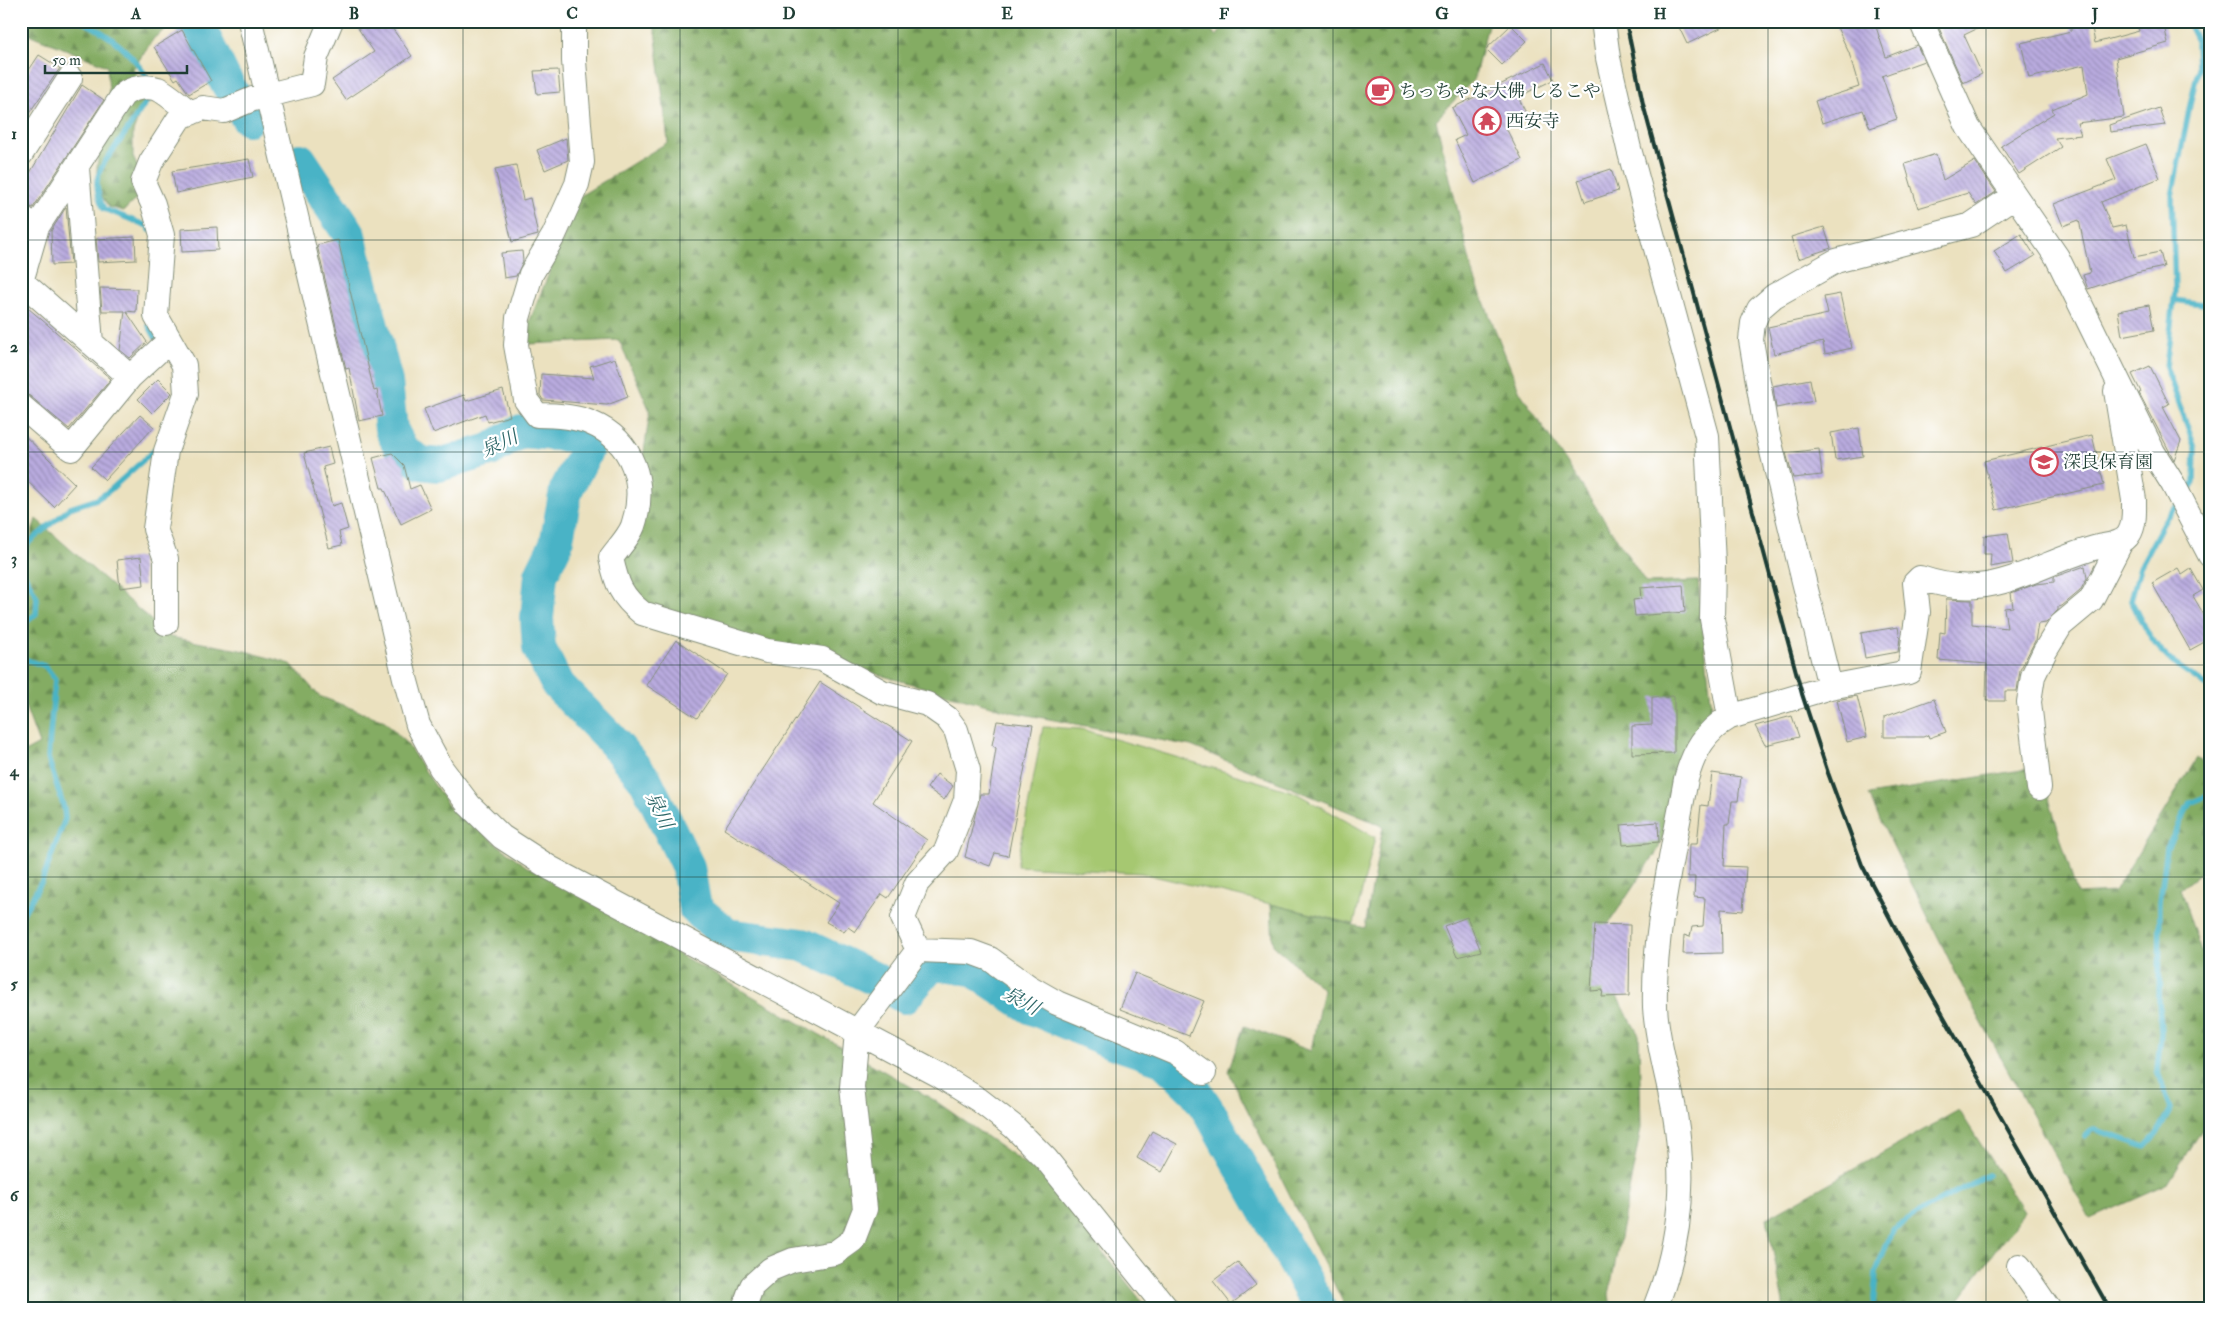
<svg xmlns="http://www.w3.org/2000/svg" width="2231" height="1329" font-family="'IM FELL Double Pica','Noto Serif JP',serif">
	<style>
		.grass { fill: #a6c871; stroke: #628252 }
		.forest { fill: url(#forest-firs); stroke: #52744c }
		.lines { fill: none; stroke-linecap: round; stroke-linejoin: round }
		.stream { stroke: #48b3c6; stroke-width: 5.5 }
		.river { stroke: #48b3c6; stroke-width: 34 }
		.building { fill: url(#building-back-hatch) }
		.minor-casing { stroke: #858f7a; stroke-width: 26 }
		.minor { stroke: #fff; stroke-width: 24 }
		.rail { stroke: #1f3d34; stroke-width: 4 }
		.grid { fill: none; stroke: #1f3d34; stroke-width: 1; stroke-opacity: 0.55 }
		.labels { text-anchor: middle; stroke-width: 4.5; stroke-linejoin: round; paint-order: stroke }
		.poi-label { font-size: 18px; fill: #1f3d34; stroke: #fff; text-anchor: start }
		.water-label { font-size: 19px; font-style: italic; fill: #2d6667; stroke: #fff }
		.neatline { fill: none; stroke: #1f3d34; stroke-width: 2 }
		.grid-label { font-size: 16px; text-anchor: middle; font-weight: bold; fill: #1f3d34 }
	</style>
	<defs>
		<pattern id="forest-firs" width="22" height="20" patternUnits="userSpaceOnUse" patternTransform="scale(1.25)"><rect width="22" height="20" fill="#84ac63"/><path d="M5 1l3.5 6h-7zM16 11l3.5 6h-7z" fill="#6b8d52"/></pattern>
		<pattern id="building-back-hatch" width="6" height="6" patternUnits="userSpaceOnUse" patternTransform="scale(1.25)"><rect width="6" height="6" fill="#b9abdf"/><path d="M-1 5l2 2M0 0l6 6M5-1l2 2" fill="none" stroke="#968cb6"/></pattern>
	</defs>
	<rect width="100%" height="100%" fill="#fff"/>
	<filter id="ink" filterUnits="userSpaceOnUse"><feTurbulence type="fractalNoise" baseFrequency=".02" numOctaves="2"/><feDisplacementMap in="SourceGraphic" scale="10" xChannelSelector="R" yChannelSelector="G"/><feConvolveMatrix kernelMatrix="1 2 1 2 8 2 1 2 1" color-interpolation-filters="sRGB"/></filter>
	<filter id="wash" filterUnits="userSpaceOnUse"><feTurbulence type="fractalNoise" baseFrequency=".0096" numOctaves="4" result="noise"/><feDisplacementMap in="SourceGraphic" scale="20" xChannelSelector="R" yChannelSelector="G"/><feGaussianBlur stdDeviation="1.12" result="paint"/><feColorMatrix in="noise" values="0 0 0 0 0 0 0 0 0 0 0 0 0 0 0 0 0 1.4 0 .05"/><feComposite in="paint" operator="in"/></filter>
	<g filter="url(#wash)">
		<rect width="100%" height="100%" fill="#ebe1bf"/>
		<path class="grass" d="M1043 727 1081 729 1294 792 1375 837 1354 924 1141 873 1017 866Z"/>
		<path class="forest" d="M21 21H176L154 38 133 69 147 93 133 132V157L139 170 141 194 124 211 109 207 96 188 98 151 110 106 107 66 31 35 21 24Z
			M654 21H1201L1217 36 1226 21H1389V26L1428 21H1489L1474 79 1436 120 1473 274 1520 392 1646 583 1698 581 1714 728 1684 780 1658 850 1597 941 1614 991 1639 1035 1641 1128 1609 1295 1611 1308H1346L1228 1071 1244 1026 1311 1051 1323 989 1273 945 1271 904 1365 928 1383 826 1191 746 1012 712 633 606 611 558 639 485 650 411 619 340 528 344 522 340 580 196 668 142Z
			M36 519 170 637 245 651 291 664 319 696 385 721 407 744 450 808 527 867 582 893 621 921 934 1100 1044 1177 1147 1308H21V754L39 744 21 695V570Z
			M2197 758 2210 769V865L2180 889 2201 952 2210 951V1115L2167 1185 2090 1219 1968 998 1868 795 2040 767 2077 894 2114 892Z
			M1959 1110 2024 1212 1953 1308H1784L1767 1218Z"/>
		<g class="lines">
			<path class="stream" d="M81 21C108 33 136 55 149 82
				M150 230V227L104 209C89 179 100 168 117 145 128 130 137 114 149 99L151 93
				M2174 300 2210 305
				M149 326 159 344
				M2185 496 2194 482 2195 448 2166 367 2175 291 2172 196 2191 100 2198 70 2197 41 2187 21
				M2178 505 2166 518 2140 567 2131 600 2144 627 2160 650 2172 662 2210 688
				M21 561 27 544 70 508 97 499 109 491 158 447
				M21 568 37 597 36 614 21 626
				M21 658 45 666 55 679 48 758 64 808 65 819 42 881 21 917
				M2085 1137 2093 1129 2145 1147 2157 1134 2171 1109 2157 1070 2161 1033 2159 1002 2160 901 2167 848 2190 803 2210 795
				M1873 1308 1876 1272 1892 1230 1930 1206 1988 1175"/>
			<path class="river" d="M191 21 202 33 224 78 248 119
				M300 160 348 232 386 382 391 429 402 450 421 463 439 465 490 450 521 431 578 436 587 449 566 490 556 544 541 575 537 618 539 648 557 684 610 738 646 781 688 867 695 908 727 935 803 945 873 978 904 997 932 964 972 969 1030 1007 1112 1042 1162 1059 1196 1092 1213 1118 1320 1308"/>
		</g>
		<g id="blocks">
			<path class="building" d="M353 21H387L412 56 346 100 332 80 374 52Z
				M1676 21H1735L1687 44Z
				M1834 21H1874L1886 57 1917 45 1924 61 1882 76 1897 119 1870 128 1863 110 1822 123 1815 101 1859 87 1849 53Z
				M1936 21H1993L1964 35 1982 74 1963 83Z
				M2136 21H2163L2168 43 2116 58 2124 117 2077 123 2081 135 2055 138 2061 147 2019 174 2001 146 2054 113 2052 109 2088 94 2084 65 2029 78 2021 43 2071 31V27L2091 23 2095 43 2139 31Z
				M1511 25 1527 41 1502 65 1486 49Z
				M182 30 211 81 189 94 178 78 175 80 154 47Z
				M39 55 60 68 21 125V82Z
				M1545 63 1553 80 1518 97 1527 115 1505 126 1522 160 1475 183 1455 140 1466 135 1452 108Z
				M558 70 560 92 537 94 534 71Z
				M82 85 104 100 33 208 22 203 21 188Z
				M2159 108 2165 125 2110 132 2109 125Z
				M566 138 568 160 545 170 537 150Z
				M2146 144 2160 178 2101 202 2112 228 2126 225 2134 257 2160 252 2164 267 2136 273 2088 289 2083 275 2090 273 2079 220 2063 226 2054 204 2116 180 2107 159Z
				M1936 154 1943 180 1975 161 1996 192 1976 205 1968 193 1918 208 1905 164Z
				M249 159 253 177 176 193 172 171Z
				M516 165 523 200 530 198 538 235 512 242 495 169Z
				M1611 169 1618 191 1585 202 1578 180Z
				M66 207 71 264 52 265 51 231Z
				M217 227 218 250 182 252 181 229Z
				M1824 227 1831 248 1798 259 1791 237Z
				M2021 234 2035 256 2007 273 1994 251Z
				M135 237 136 260 98 262 96 239Z
				M338 240 374 391 377 390 382 416 359 421 349 368 346 369 317 245Z
				M522 251 523 261 516 276 504 278 501 253Z
				M100 288 137 289 136 312 126 311 147 342 130 358 120 350 125 311H102Z
				M1840 294 1852 348 1825 354 1823 342 1774 354 1768 327 1828 314 1824 297Z
				M21 302 111 379 69 429 30 396 21 393Z
				M2149 305 2154 330 2122 336 2118 311Z
				M615 358 628 397 607 405 543 400 540 395 541 374 594 378 590 366Z
				M2150 366 2169 404 2163 407 2181 441 2174 460 2139 393 2141 392 2132 374Z
				M158 379 172 393 152 413 138 399Z
				M1810 379 1814 401 1776 408 1773 386Z
				M503 390 510 416 488 422 485 414 433 433 424 409 464 395 466 401Z
				M140 415 154 427 105 480 91 467Z
				M1859 428 1863 456 1835 460 1831 433Z
				M21 432 75 484 54 507 21 475Z
				M2092 435 2104 485 1996 510 1984 461Z
				M329 447 333 464 323 467 332 506 341 503 348 529 339 532 342 545 329 548 304 453Z
				M1819 449 1822 475 1793 478 1786 453Z
				M392 453 404 465 410 489 420 485 431 509 401 524 384 488H381L373 458Z
				M2008 533 2013 563 1990 567 1991 554H1984V536Z
				M141 557 144 585 120 588 117 560Z
				M2085 566 2087 578 2080 591 2062 606 2058 607V610L2046 623 2038 624 2035 641 2020 670 2017 691H2005V701H1986L1987 664 1938 660 1940 632 1945 633 1946 599 1972 600V624L2007 628 2004 608 2013 607 2011 593 2036 584 2054 582V577Z
				M2178 568 2182 575 2191 569 2203 590 2193 596 2210 625V639L2190 650 2152 583Z
				M1683 585 1685 612 1635 616 1633 600 1641 599 1640 588Z
				M1898 627 1900 638 1898 652 1865 658 1861 633Z
				M676 640 727 674 697 718 646 685Z
				M820 682 912 741 873 802 927 840 888 898 882 894 855 932 848 927 844 932 826 922 839 903 724 829Z
				M1674 696V753L1632 754V726L1652 725V697Z
				M1857 696 1867 737 1847 742 1837 700Z
				M1934 699 1946 732 1929 738 1928 735 1923 737H1884V717Z
				M1792 716 1799 737 1765 745 1755 726Z
				M997 721 1033 725 1008 856 995 853 990 866 965 857 980 794H989L996 748 992 745Z
				M1712 773 1741 777 1738 801H1732L1729 824H1726L1724 866 1746 867 1743 911 1721 909 1722 953 1683 954 1684 935 1690 937 1692 927 1703 926 1705 898 1694 897 1695 877H1688L1689 844H1697L1701 805 1708 806Z
				M937 774 953 786 944 800 927 788Z
				M1658 822 1659 842 1623 845 1621 825Z
				M1467 917 1481 951 1457 957 1444 926Z
				M1595 924 1630 925 1629 996 1602 997 1603 990 1591 991Z
				M1135 973 1204 1001 1189 1036 1120 1009Z
				M1152 1131 1177 1144 1162 1172 1137 1158Z
				M1238 1262 1256 1285 1231 1304 1213 1281Z"/>
		</g>
	</g>
	<g filter="url(#ink)">
		<use href="#blocks" fill-opacity="0" stroke="#858f7a" stroke-width="1"/>
		<g class="lines">
			<defs>
				<path id="minor" d="M250 21 405 678 418 725 441 768 469 805 502 837 550 868 939 1075 979 1100 1014 1127 1046 1159 1166 1308
					M574 21V61L582 162 577 184 554 235 531 274 518 318 516 345 526 400 537 415C554 415 575 416 591 423 634 441 647 484 633 526 629 537 618 548 611 558 617 585 621 596 642 613L767 651 822 659 882 692 927 704 947 718 956 730 968 770 966 800 946 851 917 883 903 918 918 950
					M1603 21 1608 58 1629 149 1707 436 1713 564 1712 619 1730 717
					M1921 21 1968 127 2057 257 2153 452 2173 484 2210 555
					M21 154 70 78
					M77 168 91 343
					M21 217 37 227 21 282
					M37 227 123 95C131 88 147 85 158 89 164 91 184 108 191 113
					M22 282 130 377 169 341
					M21 406 71 449 130 377
					M166 623V559L155 529 166 451 186 394 184 365 156 316 162 235 153 204 143 182 151 162 180 117 203 108 224 111 253 99 312 84 316 57 331 21
					M1830 687 1909 672 1918 612 1915 583 1920 578C1938 584 1958 588 1977 586 2016 583 2056 558 2094 548 2105 545 2123 545 2129 534 2135 525 2134 510 2134 500L2116 391
					M2039 788 2029 702 2033 676 2045 651 2061 625 2091 600 2121 542
					M918 950 971 952 990 959 1029 987 1057 1003 1175 1052 1204 1073
					M2019 1266 2048 1308
					M744 1308 752 1286 771 1269 793 1260 835 1253 853 1240 865 1209 852 1087 857 1032 918 950
					M1655 1308C1680 1246 1686 1180 1675 1115 1669 1079 1657 1044 1655 1007 1653 933 1673 852 1686 779 1694 751 1705 731 1730 717L1830 687 1765 423 1751 340 1753 323 1759 309 1774 296 1836 261 1971 225 2014 196"/>
			</defs>
			<use href="#minor" class="minor-casing"/>
			<use href="#minor" class="minor"/>
			<path class="rail" d="M1626 21 1643 104 1802 694 1828 773 1862 865 1914 964 2109 1308"/>
		</g>
	</g>
	<path class="grid" d="M245 21V1308M463 21V1308M680 21V1308M898 21V1308M1116 21V1308M1333 21V1308M1551 21V1308M1768 21V1308M1986 21V1308M21 240H2210M21 452H2210M21 665H2210M21 877H2210M21 1089H2210"/>
	<defs>
		<symbol id="cafe-ring" viewBox="-11 -11 22 22"><circle r="9.5" fill="#fff" stroke="#d1495b" stroke-width="1.5"/><path d="M-5.5-4.5H6V0H3Q3 3.5 0 3.5H-2.5Q-5.5 3.5-5.5 0ZM3-3.2v2h1.7v-2ZM-6 4.5H4V6H-6Z" fill="#d1495b"/></symbol>
		<symbol id="temple-ring" viewBox="-11 -11 22 22"><circle r="9.5" fill="#fff" stroke="#d1495b" stroke-width="1.5"/><path d="M0-6L5-2H3V0L6.5 2.5H4V6H1.5V3h-3V6H-4V2.5H-6.5L-3 0V-2H-5Z" fill="#d1495b"/></symbol>
		<symbol id="school-ring" viewBox="-11 -11 22 22"><circle r="9.5" fill="#fff" stroke="#d1495b" stroke-width="1.5"/><path d="M0-5L7-2L0 1L-7-2ZM-4 1L0 2.5L4 1V4Q0 6-4 4Z" fill="#d1495b"/></symbol>
	</defs>
	<g fill-rule="evenodd">
		<use href="#cafe-ring" x="1364" y="75" width="32" height="32"/>
		<use href="#temple-ring" x="1471" y="105" width="32" height="32"/>
		<use href="#school-ring" x="2028" y="446" width="32" height="32"/>
	</g>
	<g class="labels">
		<g class="poi-label">
			<text x="1399" y="97">ちっちゃな大佛 しるこや</text>
			<text x="1506" y="127">西安寺</text>
			<text x="2063" y="468">深良保育園</text>
		</g>
		<g class="water-label">
			<text transform="translate(499 443) rotate(-25)" y="7">泉川</text>
			<text transform="translate(660 810) rotate(64)" y="7">泉川</text>
			<text transform="translate(1022 1000) rotate(29)" y="7">泉川</text>
		</g>
	</g>
	<rect width="2231" height="1329" fill="none" stroke="#fff" stroke-width="55"/>
	<path d="M45 65v8h142v-8" fill="none" stroke="#1f3d34" stroke-width="2.5"/>
	<text x="52" y="65" font-size="15" fill="#1f3d34" stroke="#ffffff" stroke-width="4" paint-order="stroke">50 m</text>
	<rect x="28" y="28" width="2176" height="1274" class="neatline"/>
	<g class="grid-label">
		<text x="136" y="19">A</text>
		<text x="354" y="19">B</text>
		<text x="572" y="19">C</text>
		<text x="789" y="19">D</text>
		<text x="1007" y="19">E</text>
		<text x="1224" y="19">F</text>
		<text x="1442" y="19">G</text>
		<text x="1660" y="19">H</text>
		<text x="1877" y="19">I</text>
		<text x="2095" y="19">J</text>
		<text x="14" y="139">1</text>
		<text x="14" y="352">2</text>
		<text x="14" y="564">3</text>
		<text x="14" y="776">4</text>
		<text x="14" y="989">5</text>
		<text x="14" y="1201">6</text>
	</g>
</svg>
